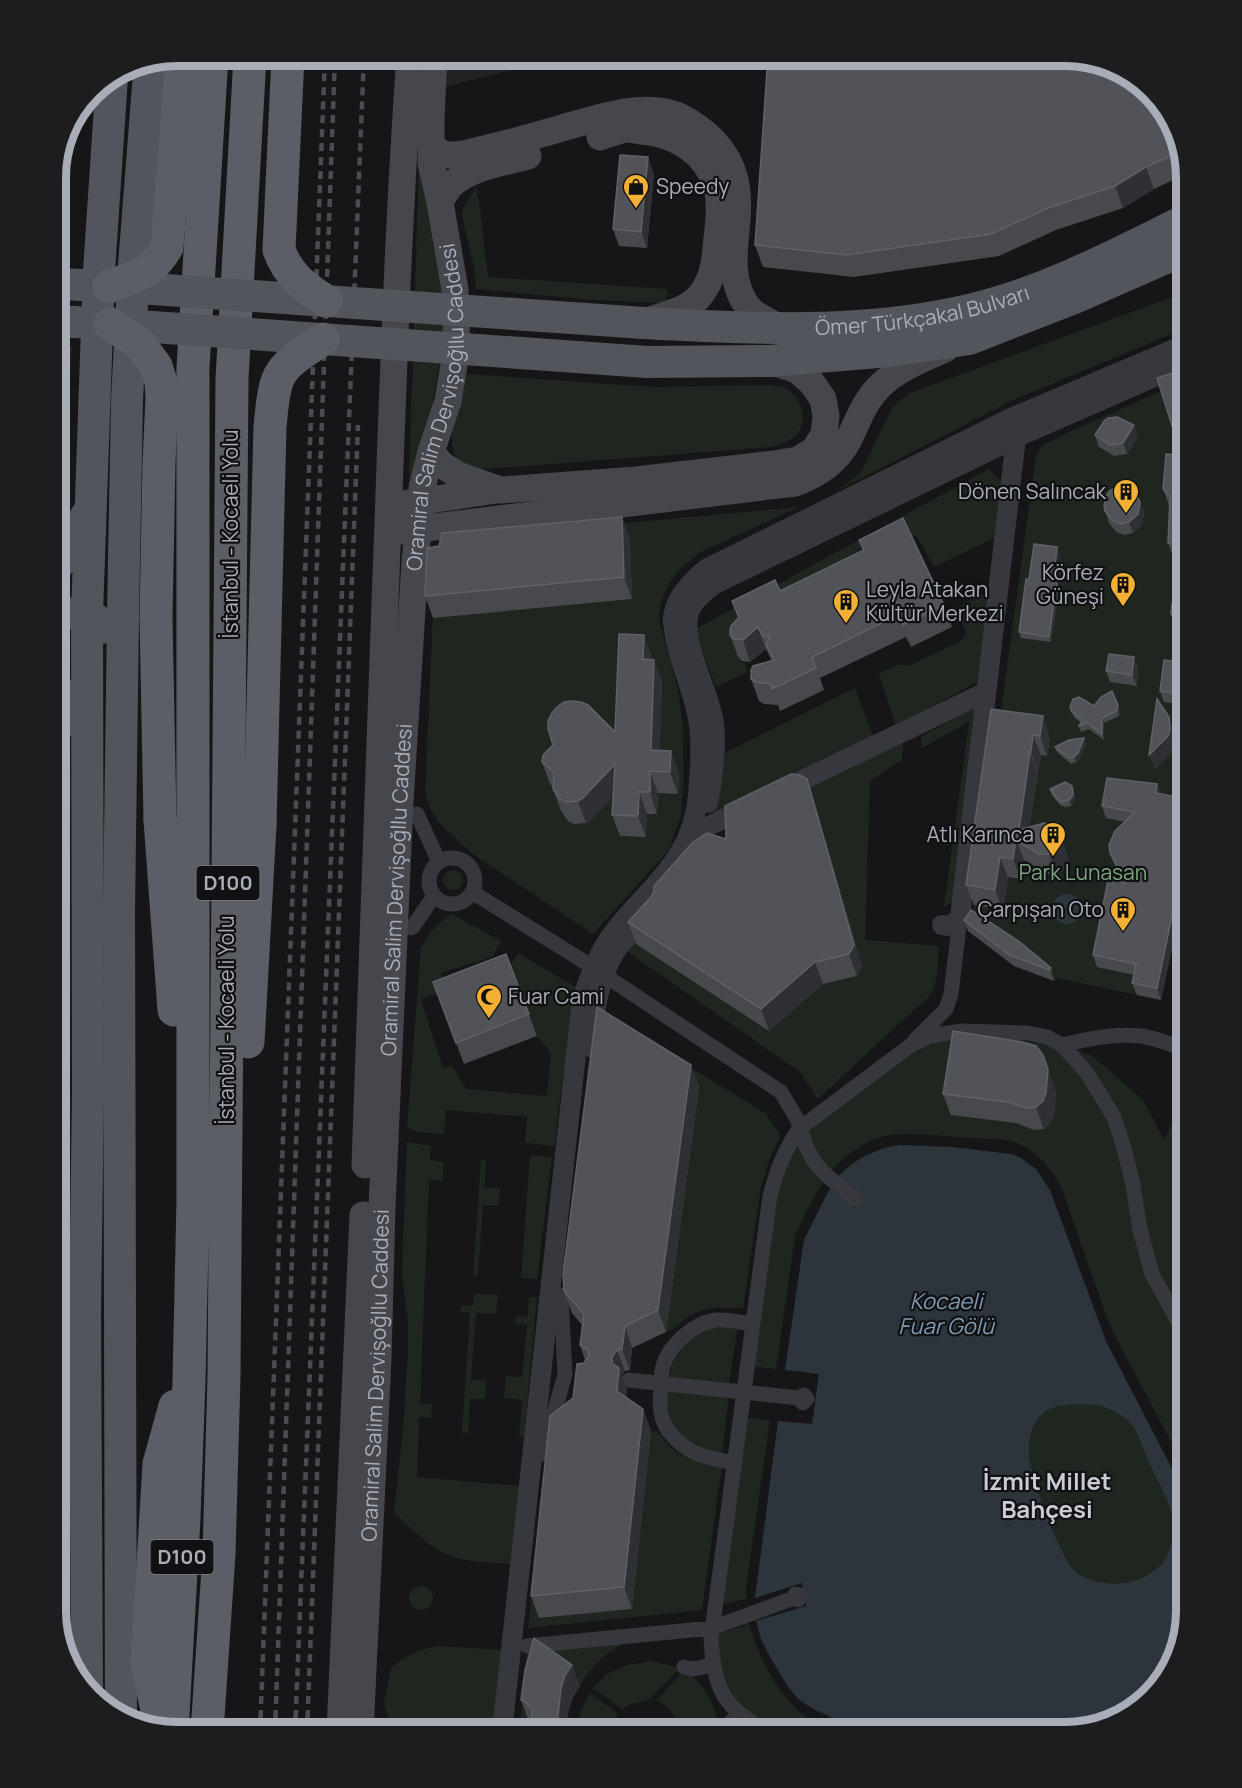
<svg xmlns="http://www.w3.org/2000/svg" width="1242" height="1788" font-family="Manrope,sans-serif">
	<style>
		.built { fill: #222225 }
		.green { fill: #1e261f }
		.water { fill: #2c353c; fill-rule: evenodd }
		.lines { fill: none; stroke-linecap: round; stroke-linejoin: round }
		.service { stroke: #37383d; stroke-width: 9 }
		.pedestrian { stroke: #37383d; stroke-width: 15 }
		.minor { stroke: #37383d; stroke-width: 20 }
		.secondary { stroke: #45474d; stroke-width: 27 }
		.primary { stroke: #53555c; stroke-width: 32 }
		.trunk { stroke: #5b5e65; stroke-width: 33 }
		.tram { stroke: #4a4c52; stroke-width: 1.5 }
		.rail { stroke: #4a4c52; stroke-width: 4.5; stroke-dasharray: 8 6; stroke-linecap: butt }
		.primary-bridge { stroke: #53555c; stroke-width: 32 }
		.trunk-bridge { stroke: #5b5e65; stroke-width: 33 }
		.wall { fill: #47494d }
		.shaded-wall { fill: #2f3033 }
		.building { fill: #525359; stroke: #5f6168; stroke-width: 1.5 }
		.labels { text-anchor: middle; stroke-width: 4.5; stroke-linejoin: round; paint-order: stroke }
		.shield { fill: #111113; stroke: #7b7e86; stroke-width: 1.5 }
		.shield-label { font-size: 20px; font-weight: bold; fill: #a8adb8 }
		.poi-label { font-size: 21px; fill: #a8adb8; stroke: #111113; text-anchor: end }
		.street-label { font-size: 21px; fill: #a8adb8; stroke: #111113 }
		.park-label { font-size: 21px; fill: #7fa381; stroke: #111113 }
		.water-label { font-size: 22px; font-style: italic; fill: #7f9bb3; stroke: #111113 }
		.quarter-label { font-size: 24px; font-weight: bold; fill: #c9ccd4; stroke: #111113 }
		.rim { fill: none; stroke: #a8adb8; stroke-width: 8 }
	</style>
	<rect width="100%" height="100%" fill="#161618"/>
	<path class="built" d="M443 56H565L441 88Z"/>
	<path class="green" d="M421 93 444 306C442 364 432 427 409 482Z
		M477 186 488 277 668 289 666 303 594 300 476 289 475 271 462 217 463 208Z
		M1186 292V328L1009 402 837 491 861 472 893 406 910 393Z
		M56 347H72L62 500 56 517Z
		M466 374 655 387 770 385C776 386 785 387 789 390 805 402 809 430 790 440 785 443 778 445 772 447L475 470C470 468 463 465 459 461 442 445 461 394 466 374Z
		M1186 380V881L1161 1000 1037 974 1014 966 980 939 971 929 1036 456 1042 446 1069 432Z
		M989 469 1001 482 995 538 934 567 916 535 810 588 737 652 741 662 745 663 747 672 716 687 694 630Z
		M799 507 699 553 679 570 670 582 664 594 660 607 659 620 677 685 683 725 684 777 681 815 669 850 593 934 473 854 439 823 429 807 425 793 435 567 472 537Z
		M989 591 977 682 896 727 879 673 899 664 909 666 962 640 966 633 957 611 958 607Z
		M855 688 873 736 714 818 723 754Z
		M978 705 954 902 944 907 969 722 922 748 921 737Z
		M56 714C74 746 73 810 66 845L62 841 56 822Z
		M887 744H903L902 760 870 781 865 940 939 946C936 973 941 992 916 1008L818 1099 800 1072 625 950 632 941 769 1030 823 984 857 976 733 826Z
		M443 880a10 10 0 1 1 20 0a10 10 0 1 1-20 0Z
		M452 914 501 941 492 957 441 973 446 991 421 999 443 1068 452 1066 466 1089 547 1096 551 1053 537 1036 510 966 518 953 576 987 558 1113 555 1146 525 1143 527 1117 446 1110 444 1134 417 1132 407 1127 421 948C430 932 437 922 452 914Z
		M599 1011 765 1113 781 1136 770 1157 761 1187 743 1308C723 1307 704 1306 686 1318 678 1324 676 1329 666 1332L581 1213 569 1310 564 1294Z
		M964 1037 1062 1045 1091 1055 1143 1100 1164 1140 1186 1096V1470L1115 1336 1104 1310 1061 1186C1051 1168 1035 1150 1016 1143 1002 1137 984 1139 970 1138 942 1137 901 1129 874 1139 865 1143 854 1150 847 1156 822 1176 808 1208 795 1236L776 1369 747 1366 770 1196 802 1134 912 1051 930 1042Z
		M407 1142 431 1146 430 1160 444 1162 443 1181 429 1180 420 1403 432 1404 431 1418 419 1417 417 1477 519 1486 511 1564C490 1562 465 1563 446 1554 426 1545 410 1527 394 1513L403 1431 408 1350V1323L402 1275Z
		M530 1155 552 1157 537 1279 521 1278Z
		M481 1160 486 1161 484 1187 500 1188 498 1206 483 1205 478 1276 473 1275Z
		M474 1294 498 1295 496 1314 476 1313 471 1380 486 1381 485 1399H470L468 1433H462L470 1313 460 1312 461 1305 473 1306Z
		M529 1297H537L524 1437 519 1436 522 1400 504 1398 506 1376 522 1377 527 1325 515 1324 516 1316 527 1317Z
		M738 1326 729 1383 670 1377 672 1363 681 1349 704 1328Z
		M668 1389 729 1395 722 1456 698 1451 677 1433 670 1420 668 1405Z
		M1099 1405C1110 1410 1122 1414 1130 1423 1137 1430 1143 1450 1148 1460 1153 1472 1172 1508 1173 1518 1175 1533 1170 1555 1160 1566 1157 1569 1152 1571 1149 1574 1129 1588 1089 1587 1072 1568 1059 1553 1029 1473 1029 1453 1028 1440 1033 1420 1045 1412 1060 1402 1081 1405 1099 1405Z
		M740 1417 770 1420 746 1587V1599L715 1606Z
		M651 1431H657C678 1459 689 1461 722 1465L702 1610 528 1628 547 1456 539 1618 632 1609Z
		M409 1598a12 12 0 1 1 24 0a12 12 0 1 1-24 0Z
		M749 1624C757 1654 777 1693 801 1713 812 1722 827 1727 840 1732H779L743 1712 722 1681 715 1635Z
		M629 1640C604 1655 595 1662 580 1686L542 1661 534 1723 540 1732H519L527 1650Z
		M438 1646 505 1650 496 1732H392L384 1703 391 1669 397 1663 411 1654 424 1649Z
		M651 1661 680 1668 649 1700 631 1704 622 1709 593 1688 607 1674 627 1665Z
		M684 1670C705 1685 718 1706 718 1732H678C678 1718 670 1705 656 1701Z
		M590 1693 617 1713 613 1732H578L581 1711Z"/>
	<path class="water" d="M1052 909a15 15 0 1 1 30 0a15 15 0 1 1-30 0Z
		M899 1145 952 1147 1011 1154 1021 1158 1036 1169 1050 1190 1106 1341 1186 1496V1611L1170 1672 1125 1716 1065 1732H865L813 1709 798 1699 787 1685 771 1659 761 1639 756 1621 806 1606 802 1583 755 1598 778 1421 812 1424 819 1374 785 1370 804 1240 830 1188 855 1209 863 1198 838 1177C855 1159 874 1149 899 1145ZM1099 1405C1110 1410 1122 1414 1130 1423 1137 1430 1143 1450 1148 1460 1153 1472 1172 1508 1173 1518 1175 1533 1170 1555 1160 1566 1157 1569 1152 1571 1149 1574 1129 1588 1089 1587 1072 1568 1059 1553 1029 1473 1029 1453 1028 1440 1033 1420 1045 1412 1060 1402 1081 1405 1099 1405Z"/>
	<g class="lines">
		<path class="service" d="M56 177 57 164"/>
		<path class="pedestrian" d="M417 814 439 862
			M429 881a23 23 0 1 1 46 0a23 23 0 1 1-46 0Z
			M472 892 580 959 781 1092 797 1119 806 1146 813 1160 824 1173 852 1197 853 1200H856V1197H852
			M412 928 434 896
			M915 1040 946 1009 951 994 960 918
			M1062 1045C1088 1039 1114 1033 1141 1036 1156 1038 1172 1045 1186 1050
			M629 1380 799 1398 803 1403 807 1399 804 1395 799 1398
			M543 1454 565 1374 561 1295
			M734 1463C706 1457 689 1456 670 1433 660 1421 659 1403 661 1389 661 1382 661 1373 663 1366 669 1345 694 1323 716 1320 728 1319 742 1323 753 1324
			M527 1646 712 1628 794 1598 798 1600 800 1595 795 1594 794 1598
			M684 1667 693 1669 712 1665
			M726 1732 731 1722 739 1715
			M769 1732C723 1709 714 1689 711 1639L770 1196C777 1170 784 1151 799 1129L911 1045 929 1036 962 1031 1028 1033 1047 1037 1062 1045 1087 1073 1114 1117 1124 1148 1133 1185 1140 1230 1152 1274 1186 1336"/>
		<path class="minor" d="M782 790 986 692
			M708 803C713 777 717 750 714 724 711 693 676 636 691 608 696 598 705 592 713 585L1024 434 1186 363
			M690 835 750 806
			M942 925 950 926 960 918 1017 429
			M590 1047C594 1017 598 979 615 952 624 938 638 926 649 913
			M502 1732 582 999C590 976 598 953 613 933 649 886 692 861 698 796 700 771 702 744 698 719 693 689 678 661 674 630 674 626 672 621 673 617 676 596 691 582 706 569L1013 417 1186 344"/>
		<g class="secondary">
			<path d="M600 137C609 134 618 130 627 129 631 129 636 130 641 131 676 134 706 152 717 187 721 204 719 221 717 238 715 260 714 280 698 298 685 311 661 316 644 322"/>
			<path d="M430 143C436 150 442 156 453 155 463 155 474 151 484 149 515 142 545 133 576 124 606 116 638 105 670 113 683 116 695 125 705 133 771 190 710 253 747 306 755 317 770 322 781 328"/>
			<path d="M440 202C443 197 446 191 450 186 469 167 503 163 528 156"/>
			<path d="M431 452 442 465 458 475 500 490 636 480 774 464 798 460 814 450 824 435 826 416 823 399 812 383 797 370 769 361"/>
			<path d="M403 504 496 490"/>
			<path d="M401 531 795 483C817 475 836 463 848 441 858 421 864 401 881 385 899 368 923 359 945 349"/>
			<path d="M365 1165C372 977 379 789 385 602 392 419 397 237 410 56"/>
			<path d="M340 1732 363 1215"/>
			<path id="s1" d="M360 1732 378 1358 382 1207 400 802 415 562 422 488 431 452 448 401 457 347 455 290 440 202 431 163V118L434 56"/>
		</g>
		<g class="primary">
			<path id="s2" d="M644 323C753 329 866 335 973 309 1048 291 1118 253 1186 220"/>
			<path d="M769 361 890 351 969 339 1074 298 1186 249"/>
			<path d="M56 567 67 554 86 516"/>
			<path d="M56 613C73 614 94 610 102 628"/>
			<path d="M56 687 87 731"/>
			<path d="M87 1688 85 1312 88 1093 87 614 99 271 112 77"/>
			<path d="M121 1716 119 911 123 616 127 400 134 265 150 61"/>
		</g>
		<path class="trunk" d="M160 820 174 1010
			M248 1042 260 825
			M161 1728 147 1664 159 1464 175 1406
			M172 1732 184 1518 189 1381 193 1199V367L212 56
			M207 1732 219 1554 224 1376 232 379 250 56"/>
		<path class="tram" d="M56 902V900
			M56 1227 63 1083 66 904C65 884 63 866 56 847"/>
		<path class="rail" d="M260 1732 325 56
			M275 1732 335 56
			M295 1732 364 56
			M307 1732 358 425"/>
		<path class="primary-bridge" d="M56 284 109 286 644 323
			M56 321 110 324 647 362 769 361"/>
		<path class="trunk-bridge" d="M288 56 279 250C288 275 304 287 326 301
			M109 286C138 276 151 274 167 247L182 56
			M110 324 139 343 156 366 161 382 162 398 159 462 156 618 160 820
			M260 825 270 426C272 411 272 393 278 379 285 361 308 350 323 339"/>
	</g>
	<path class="wall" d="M1170 117 1186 174 1154 189 1123 208 1056 230 999 256 854 277 763 267 755 245Z
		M654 174 647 248 619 246 613 229Z
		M1186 369V449L1181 450 1174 432Z
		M1095 435 1138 436 1127 454 1114 456 1099 447Z
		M1186 456V562H1175L1168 543 1170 508 1163 489Z
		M1140 502 1144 513 1142 525 1133 533 1125 535 1116 532 1109 523 1105 511Z
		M630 539 632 599 433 618 425 596Z
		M859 540 944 605 952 627 911 647 906 637 820 678 824 690 780 711 778 705 764 704 759 701 751 679 772 661 766 649 750 662 742 661 738 657 730 635 738 618 732 601 780 591 863 551Z
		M1057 547 1059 553 1055 583H1057L1059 589 1051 642 1021 638 1019 632 1029 579Z
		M1186 586V705L1164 702 1160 691 1173 661 1177 629 1171 613Z
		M652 657V659L654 660 662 681 659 751 679 773 678 794 658 793 657 814H647L646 837 620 836 612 815 613 796 591 820 586 823 574 824 568 821 561 811 553 789V787L550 784 542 762 615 732Z
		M1138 668 1137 686 1110 682 1106 671Z
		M1094 706 1120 711 1119 716 1104 723V740L1089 729 1081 732 1079 726 1081 723 1074 717 1070 707Z
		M991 709 1050 737 1047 756 1041 755 1038 772H1037L1038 773 1029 827 1069 859 1065 869 1057 875 1047 874 1024 860 1021 879 1008 877 1003 910 974 905 966 885Z
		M1084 738 1086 744 1080 758 1076 762 1071 764 1057 752 1055 747Z
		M807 779 814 801 862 966 857 976 823 984 769 1031 636 944 628 922 651 897 726 839Z
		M1050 789 1074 792 1075 801 1071 806 1064 807 1059 804 1052 795Z
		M1161 794 1186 799V881L1161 1000 1137 995 1132 983 1134 975 1097 967 1093 955 1124 883 1115 865 1110 853 1125 822 1106 818 1102 806Z
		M964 920 1051 968 1055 980 1054 981 1014 966 968 931Z
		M506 954 537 1036 464 1064 433 982Z
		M699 1087 666 1332 632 1348 630 1370 625 1371 622 1375 627 1390 626 1397 643 1409 651 1431 632 1609 539 1618 531 1596 573 1398 584 1363 585 1360 580 1345 582 1325 572 1313 564 1291Z
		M1056 1091 1054 1115 1050 1123 1044 1129 1034 1130 1016 1123 951 1115 943 1094Z
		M580 1686 573 1697 569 1709 531 1722H529L521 1700Z"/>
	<path class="shaded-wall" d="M648 157 654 174 647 248 641 232Z
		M1146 167 1154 189 1123 208 1115 186Z
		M1134 425 1138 436 1127 454 1123 443Z
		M1140 502 1144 513 1142 525 1133 533 1129 522Z
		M622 517 630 539 632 599 624 577Z
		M1057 547 1059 553 1055 588 1053 582Z
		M1057 583 1059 589 1051 642 1049 637Z
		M758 627 766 649 750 662 743 640Z
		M644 635 652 657 651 681 643 659Z
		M1134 657 1138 668 1137 686 1132 675Z
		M654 660 662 681 659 772 651 750Z
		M1118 705 1120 711 1119 716 1117 711Z
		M1043 716 1050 737 1047 756 1040 736Z
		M1169 717 1174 732 1176 745 1173 751 1155 770 1149 755Z
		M1102 718 1104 723V740L1102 734Z
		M1033 735 1041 755 1038 772 1031 751Z
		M1084 738 1086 744 1080 758 1076 762 1074 757Z
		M671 751 679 773 678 794 670 772Z
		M1030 753 1038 773 1027 846 1019 830Z
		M615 764 623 786 591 820 586 823 578 801Z
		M650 771 658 793 657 814 650 792Z
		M807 779 814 801 862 966 857 976 849 954Z
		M1157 784 1162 796 1156 793Z
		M1072 786 1074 792 1075 801 1071 806 1069 800Z
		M639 792 647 814 646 837 638 816Z
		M1058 829 1069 859 1065 869 1057 875 1049 854Z
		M1016 840 1024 860 1021 879 1013 859Z
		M1186 848V881L1161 1000 1157 988Z
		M1000 857 1008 877 1003 910 995 890Z
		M815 962 823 984 769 1031 761 1009Z
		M1051 968 1055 980 1054 981 1050 970Z
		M691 1065 699 1087 666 1332 658 1310Z
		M1048 1069 1056 1091 1054 1115 1050 1123 1044 1129 1036 1107Z
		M625 1326 632 1348 630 1370 622 1349Z
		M617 1350 625 1371 622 1375 627 1390 625 1412 617 1391 612 1357Z
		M643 1409 651 1431 632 1609 624 1587Z
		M572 1665 580 1686 573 1697 569 1709 566 1732H559L557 1725 561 1688 565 1675Z"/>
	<path class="building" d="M768 56H1073L1132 76 1170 117 1180 152 1146 167 1115 186 1048 208 991 234 846 255 755 245Z
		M620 155 648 157 641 232 613 229Z
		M1186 369V428L1174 432 1157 378Z
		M1117 417 1134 425 1123 443 1110 445 1095 435 1104 421 1108 418Z
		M1166 454 1186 456V543H1168L1170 497 1163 489Z
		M1123 486 1134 491 1140 502 1138 514 1129 522 1121 524 1112 520 1105 511 1104 506 1107 494 1111 490Z
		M622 517 624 577 425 596 427 548 439 546 442 533Z
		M903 518 944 605 903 625 898 615 812 657 816 668 772 689 771 684 756 682 751 679V670L753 666 774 660 766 644 770 636 763 637 758 627 743 640 734 639 730 635V631L731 626 739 617 732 601 775 580 780 591 864 550 859 540Z
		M1034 544 1057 547 1053 582 1057 583 1049 637 1019 632 1026 579H1029Z
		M1186 586V695L1160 691 1164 660 1173 661 1178 627 1171 613 1172 604 1175 596 1181 589Z
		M619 634 644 635 643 659 654 660 651 750 671 751 670 772 650 771V792H639L638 816 612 815 615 764 583 798 578 801 566 802 560 799 553 789 554 772 542 762 543 755 553 745 548 729V721L552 713 557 707 564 702 572 701 581 702 588 705 615 732Z
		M1109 654 1134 657 1132 675 1106 671Z
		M1112 691 1118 705 1117 711 1102 718V734L1087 723 1079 726 1083 720 1072 712 1070 707 1073 699 1079 697 1094 706 1101 697Z
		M1157 699 1169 717 1170 730 1168 736 1149 755Z
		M991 709 1043 716 1040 736 1033 735 1031 751 1028 752 1030 753 1019 830 1044 823 1054 826 1058 829 1061 839 1058 849 1049 854H1039L1016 840 1013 859 1000 857 995 890 966 885Z
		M1084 738 1078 753 1074 757 1069 758 1055 747 1069 740Z
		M791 774 800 775 807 779 854 945 849 954 815 962 761 1009 628 922 651 897 654 892V886L692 843 707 833 726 839 725 806Z
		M1107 778 1157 784 1156 793 1186 799V848L1157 988 1132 983 1136 964 1093 955 1108 880 1126 883 1110 853 1109 845 1115 831 1135 812 1102 806Z
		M1065 782 1072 786 1073 795 1069 800 1062 802 1057 799 1050 789Z
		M971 910 1020 942 1051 968 1050 970 1010 955 964 920Z
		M506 954 529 1014 456 1043 433 982Z
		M597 1007 691 1065 658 1310 625 1326 622 1349 617 1350 612 1357V1363L619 1368 617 1391 643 1409 624 1587 531 1596 550 1416 573 1398 577 1364 584 1363 589 1356 588 1350 580 1345 584 1314 564 1291 563 1274Z
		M953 1031 1023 1042 1036 1046 1043 1055 1048 1069 1046 1093 1043 1101 1036 1107 1026 1108 1008 1102 943 1094Z
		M534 1638 572 1665 565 1675 561 1688 557 1725 559 1732H524L532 1720V1710L526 1702 521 1700 525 1670Z"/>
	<defs>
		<symbol id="shop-pin" viewBox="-11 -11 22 30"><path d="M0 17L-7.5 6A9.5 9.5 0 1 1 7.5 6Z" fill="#f2b134" stroke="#111113"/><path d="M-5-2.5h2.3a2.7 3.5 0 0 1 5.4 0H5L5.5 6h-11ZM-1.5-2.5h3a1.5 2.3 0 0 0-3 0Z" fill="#111"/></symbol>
		<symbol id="building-pin" viewBox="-11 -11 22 30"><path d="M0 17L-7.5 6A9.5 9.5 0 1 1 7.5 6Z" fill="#f2b134" stroke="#111113"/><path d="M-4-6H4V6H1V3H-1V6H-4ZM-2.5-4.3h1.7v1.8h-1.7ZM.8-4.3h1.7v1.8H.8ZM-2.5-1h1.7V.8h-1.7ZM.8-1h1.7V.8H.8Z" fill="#111"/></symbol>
		<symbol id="mosque-pin" viewBox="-11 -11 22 30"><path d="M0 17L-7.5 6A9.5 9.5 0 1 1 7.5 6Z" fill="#f2b134" stroke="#111113"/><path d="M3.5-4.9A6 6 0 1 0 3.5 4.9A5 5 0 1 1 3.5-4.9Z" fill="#111"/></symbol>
	</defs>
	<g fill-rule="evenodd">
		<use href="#shop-pin" x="621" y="172" width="30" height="40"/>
		<use href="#building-pin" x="1111" y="477" width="30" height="40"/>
		<use href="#building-pin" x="1108" y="570" width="30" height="40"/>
		<use href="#building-pin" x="831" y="587" width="30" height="40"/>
		<use href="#building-pin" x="1038" y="820" width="30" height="40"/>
		<use href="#building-pin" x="1108" y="895" width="30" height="40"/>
		<use href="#mosque-pin" x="474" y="982" width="30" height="40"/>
	</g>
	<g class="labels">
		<g class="shield">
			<rect x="196.5" y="866" width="63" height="34" rx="4.5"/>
			<rect x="150.5" y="1540" width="63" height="34" rx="4.5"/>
		</g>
		<g class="shield-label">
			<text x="228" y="890">D100</text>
			<text x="182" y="1564">D100</text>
		</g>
		<g class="poi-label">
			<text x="656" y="194" text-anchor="start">Speedy</text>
			<text x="1106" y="499">Dönen Salıncak</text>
			<text x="1104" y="580">Körfez<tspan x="1104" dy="24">Güneşi</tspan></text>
			<text x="866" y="597" text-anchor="start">Leyla Atakan<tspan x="866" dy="24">Kültür Merkezi</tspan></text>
			<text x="1034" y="842">Atlı Karınca</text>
			<text x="1104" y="917">Çarpışan Oto</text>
			<text x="508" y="1004" text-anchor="start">Fuar Cami</text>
		</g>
		<g class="street-label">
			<text dy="7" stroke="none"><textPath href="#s2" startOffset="280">Ömer Türkçakal Bulvarı</textPath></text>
			<text dy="7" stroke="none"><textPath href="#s1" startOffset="1329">Oramiral Salim Dervişoğllu Caddesi</textPath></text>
			<text transform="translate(231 534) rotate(-90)" y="7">İstanbul - Kocaeli Yolu</text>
			<text dy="7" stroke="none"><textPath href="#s1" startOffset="843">Oramiral Salim Dervişoğllu Caddesi</textPath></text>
			<text transform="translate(227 1020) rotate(-90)" y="7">İstanbul - Kocaeli Yolu</text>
			<text dy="7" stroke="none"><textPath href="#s1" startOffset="357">Oramiral Salim Dervişoğllu Caddesi</textPath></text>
		</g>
		<g class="park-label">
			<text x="1083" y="880">Park Lunasan</text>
		</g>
		<g class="water-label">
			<text x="946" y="1309">Kocaeli<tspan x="946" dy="25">Fuar Gölü</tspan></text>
		</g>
		<g class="quarter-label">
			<text x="1047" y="1490">İzmit Millet<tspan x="1047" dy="28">Bahçesi</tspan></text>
		</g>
	</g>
	<path d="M0 0H1242V1788H0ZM177 66H1065A111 111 0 0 1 1176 177V1611A111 111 0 0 1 1065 1722H177A111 111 0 0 1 66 1611V177A111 111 0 0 1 177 66Z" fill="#1d1d20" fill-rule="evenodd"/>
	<path class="rim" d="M177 66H1065A111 111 0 0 1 1176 177V1611A111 111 0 0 1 1065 1722H177A111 111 0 0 1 66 1611V177A111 111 0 0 1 177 66Z"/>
</svg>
